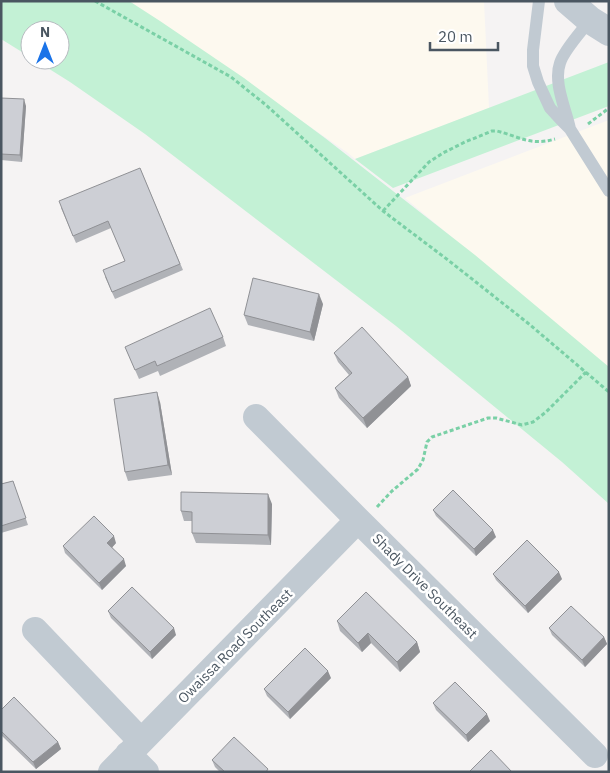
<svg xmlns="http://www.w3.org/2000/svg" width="610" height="773" font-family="'IBM Plex Sans',sans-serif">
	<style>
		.commercial { fill: #fdf9ef }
		.green { fill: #c3f1d5 }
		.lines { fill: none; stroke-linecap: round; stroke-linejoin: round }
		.path { stroke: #7ad0a6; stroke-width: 3; stroke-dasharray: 4 2.5; stroke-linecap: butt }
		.service { stroke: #c1cad2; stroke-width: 12 }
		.minor { stroke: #c1cad2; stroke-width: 26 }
		.tertiary { stroke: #c1cad2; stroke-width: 28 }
		.wall { fill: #b0b2b7 }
		.shaded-wall { fill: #909195 }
		.building { fill: #cdcfd5; stroke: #909195 }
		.labels { text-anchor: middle; stroke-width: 5; stroke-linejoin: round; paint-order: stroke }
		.street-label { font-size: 14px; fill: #4a5661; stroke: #fff }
	</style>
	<rect width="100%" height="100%" fill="#f5f3f3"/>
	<path class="commercial" d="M129 1H484L489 108 355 159 348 153Z
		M609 120V368L405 198Z"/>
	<path class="green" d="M1 1H129L160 21 244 78 325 138 475 255 609 367V504L562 462 396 326 145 134 70 82 35 60H60V30H30V57L1 39Z
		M609 62V106L393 188 355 159Z"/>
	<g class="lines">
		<path class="path" d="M95 1 231 77 266 105 383 211 448 260 529 324 609 392
			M588 124 609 108
			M383 211 429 162 443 153 465 142 492 131H497C520 137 531 146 555 139
			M377 507 392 491 418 469 423 460 427 442 432 437 488 418H496L522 425 533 422 546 412 586 372"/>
		<path class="service" d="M539 1 533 50V66L538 82 550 108 561 120 570 129 609 191
			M570 129C566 109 553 83 560 63 564 50 581 32 590 20"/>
		<path class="minor" d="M256 417 362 524 595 755
			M35 630 141 741
			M128 754 146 772
			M111 772 358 520"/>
		<path class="tertiary" d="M568 1 590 20 609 32"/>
	</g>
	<path class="wall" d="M1 98 26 106 22 162 1 160Z
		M140 168 183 270 115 299 105 277 125 261 111 228 76 243 61 208Z
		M323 304 314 341 248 325 244 315Z
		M223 337 226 346 160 376 158 371 139 379 125 347Z
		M334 353 408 377 411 386 367 428 339 398 335 388 349 375 338 362Z
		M160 402 172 475 128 481 125 472Z
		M13 481 28 525 1 533V484Z
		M272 504 271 545 196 543 192 533V521H184L181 511Z
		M433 510 496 537 476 556 436 516Z
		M116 543 112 547 126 566 102 590 65 553 63 546Z
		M493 574 562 579 528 613 496 580Z
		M108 611 176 635 152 659 111 618Z
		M337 621 417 642 420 652 400 672 371 643 362 652 340 631Z
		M549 628 604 637 607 644 585 667 552 635Z
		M331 678 290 719 267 696 264 689Z
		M433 703 490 721 468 742 436 710Z
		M1 710 58 742 61 749 36 769 1 735Z
		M212 760 269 772H220L215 767Z"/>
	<path class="shaded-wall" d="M24 99 26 106 22 162 20 155Z
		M319 294 323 304 314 341 310 332Z
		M408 377 411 386 367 428 363 418Z
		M157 392 160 402 172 475 168 465Z
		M268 494 272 504 271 545 268 535Z
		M493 530 496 537 476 556 474 549Z
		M114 536 116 543 110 550 107 543Z
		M124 559 126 566 102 590 99 583Z
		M559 572 562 579 528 613 525 606Z
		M174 628 176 635 152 659 150 652Z
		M368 633 371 643 362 652 358 643Z
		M604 637 607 644 585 667 582 660Z
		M417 642 420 652 400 672 397 662Z
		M328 671 331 678 290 719 288 712Z
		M487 714 490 721 468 742 466 735Z
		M58 742 61 749 36 769 33 762Z"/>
	<path class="building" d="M1 98 24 99 20 155 1 154Z
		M140 168 180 264 112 292 103 270 125 261 108 221 73 236 59 201Z
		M253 278 319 294 310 332 244 315Z
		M210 308 223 337 157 366 155 361 135 370 125 347Z
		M362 327 408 377 363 418 335 388 352 373 334 353Z
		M157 392 168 465 125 472 114 399Z
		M13 481 26 518 1 526V484Z
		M453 490 493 530 474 549 433 510Z
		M181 492 268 494V535L192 533V512L181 511Z
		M94 516 114 536 107 543 124 559 99 583 63 546Z
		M527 540 559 572 525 606 493 574Z
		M132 587 174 628 150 652 108 611Z
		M366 592 417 642 397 662 368 633 358 643 337 621Z
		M571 606 604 637 582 660 549 628Z
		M305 648 328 671 288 712 264 689Z
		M455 682 487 714 466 735 433 703Z
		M14 697 58 742 33 762 1 731V710Z
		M234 737 268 769 266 772H225L212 760Z
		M491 750 512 772H469Z"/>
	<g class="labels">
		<g class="street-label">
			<text transform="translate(425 586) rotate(45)" y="5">Shady Drive Southeast</text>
			<text transform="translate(235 646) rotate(-45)" y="5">Owaissa Road Southeast</text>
		</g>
	</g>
	<rect width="610" height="773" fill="none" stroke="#4a5661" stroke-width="5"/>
	<g transform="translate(45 45)"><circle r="24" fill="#ffffff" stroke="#b7bbc0"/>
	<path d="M0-4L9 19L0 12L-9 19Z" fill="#1a73e8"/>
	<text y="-8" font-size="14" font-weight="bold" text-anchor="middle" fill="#4a5661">N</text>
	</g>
	<path d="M430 42v8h68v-8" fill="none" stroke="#4a5661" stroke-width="2.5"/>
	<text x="438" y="42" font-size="15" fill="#4a5661" stroke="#ffffff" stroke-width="4" paint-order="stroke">20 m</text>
</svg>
